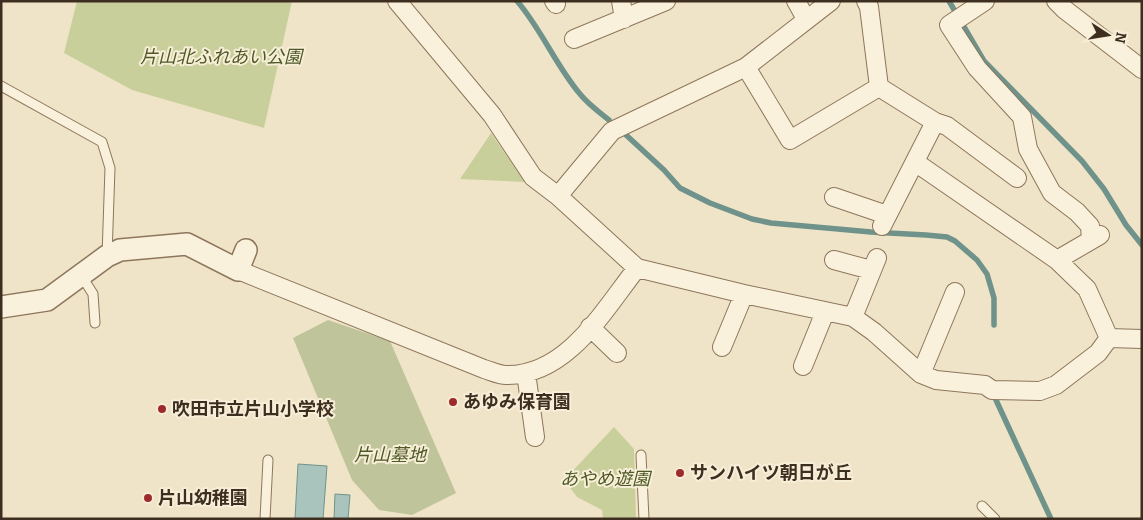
<svg xmlns="http://www.w3.org/2000/svg" width="1143" height="520" font-family="Bitter,'Noto Sans JP',serif">
	<style>
		.green { fill: #c9cf9b }
		.cemetery { fill: #bfc49a }
		.water { fill: #a9c4bc; stroke: #6f938a }
		.lines { fill: none; stroke-linecap: round; stroke-linejoin: round }
		.stream { stroke: #6f938a; stroke-width: 5.5 }
		.service-casing { stroke: #8d765c; stroke-width: 11 }
		.minor-casing { stroke: #8d765c; stroke-width: 20 }
		.tertiary-casing { stroke: #8d765c; stroke-width: 24 }
		.service { stroke: #faf1dc; stroke-width: 9 }
		.minor { stroke: #faf1dc; stroke-width: 18 }
		.tertiary { stroke: #faf1dc; stroke-width: 21 }
		.poi-dot { fill: #9e2a2b; stroke: #f7eed8; stroke-width: 2 }
		.labels { text-anchor: middle; stroke-width: 4; stroke-linejoin: round; paint-order: stroke }
		.park-label { font-size: 18px; font-style: italic; fill: #4d5a26; stroke: #f7eed8 }
		.poi-label { font-size: 18px; font-weight: bold; fill: #3d2e20; stroke: #f7eed8; text-anchor: start }
	</style>
	<rect width="100%" height="100%" fill="#f0e4c8"/>
	<path class="green" d="M77 1H292L264 128 132 90 64 53Z
		M491 133 525 182 460 179Z
		M614 427 634 449 636 519H603L602 510 577 497 564 480Z"/>
	<path class="cemetery" d="M328 320 390 341 456 493 412 515 379 510 352 480 293 338Z"/>
	<path class="water" d="M298 464 327 466 323 519H295Z
		M335 494 350 495 348 519H334Z"/>
	<g class="lines">
		<path class="stream" d="M517 1C542 30 556 66 580 94 588 104 599 112 609 120
			M949 1 984 61 1082 161 1104 189 1126 225 1142 245
			M625 134 664 170 680 188 710 203 752 219 771 223 871 232 926 235 947 237 955 241 977 260 987 274 994 298V325
			M996 400 1051 519"/>
		<defs>
			<path id="service" d="M1 86 102 142 110 168 107 256
				M81 275 93 294 95 323
				M641 455 644 519
				M982 506 995 519
				M265 519 268 460"/>
			<path id="minor" d="M397 1 492 115 533 177 558 196 637 268 744 294 853 317 874 332 921 374 936 380 985 385 992 390 1040 391 1056 385 1098 353 1109 338 1142 339
				M554 1 556 4
				M621 1 624 19
				M796 1 806 19
				M866 1 869 7 879 87 935 122 947 126 1017 178
				M985 1 949 25 977 68 1022 117 1028 149 1052 193 1077 212 1090 226 1091 240
				M1056 1 1064 9 1142 69
				M574 39 666 1
				M746 67 790 140 879 87
				M915 162 1057 260 1087 289 1109 338
				M558 196 612 131 746 67 831 1
				M834 197 887 215
				M882 226 935 122
				M834 260 871 270
				M1057 260 1100 235
				M238 270 484 369C491 371 499 375 506 375 567 376 604 310 637 268
				M853 317 877 258
				M590 327 617 353
				M722 347 744 294
				M803 366 825 312
				M526 373 535 437
				M921 374 955 292"/>
			<path id="tertiary" d="M1 307 47 300 107 256 120 250 187 244 238 270 246 250"/>
		</defs>
		<use href="#service" class="service-casing"/>
		<use href="#minor" class="minor-casing"/>
		<use href="#tertiary" class="tertiary-casing"/>
		<use href="#service" class="service"/>
		<use href="#minor" class="minor"/>
		<use href="#tertiary" class="tertiary"/>
	</g>
	<g class="poi-dot">
		<circle cx="453" cy="402" r="5"/>
		<circle cx="162" cy="409" r="5"/>
		<circle cx="680" cy="473" r="5"/>
		<circle cx="148" cy="498" r="5"/>
	</g>
	<g class="labels">
		<g class="park-label">
			<text x="221" y="63">片山北ふれあい公園</text>
			<text x="390" y="461">片山墓地</text>
			<text x="605" y="485">あやめ遊園</text>
		</g>
		<g class="poi-label">
			<text x="463" y="408">あゆみ保育園</text>
			<text x="172" y="415">吹田市立片山小学校</text>
			<text x="690" y="479">サンハイツ朝日が丘</text>
			<text x="158" y="504">片山幼稚園</text>
		</g>
	</g>
	<rect width="1143" height="520" fill="none" stroke="#3d2e20" stroke-width="5"/>
	<g transform="translate(1108 35) rotate(102)" stroke="#f7eed8" stroke-width="4" paint-order="stroke">
	<path d="M0-4L9 19L0 12L-9 19Z" fill="#3d2e20"/>
	<text y="-8" font-size="14" font-weight="bold" text-anchor="middle" fill="#3d2e20">N</text>
	</g>
</svg>
